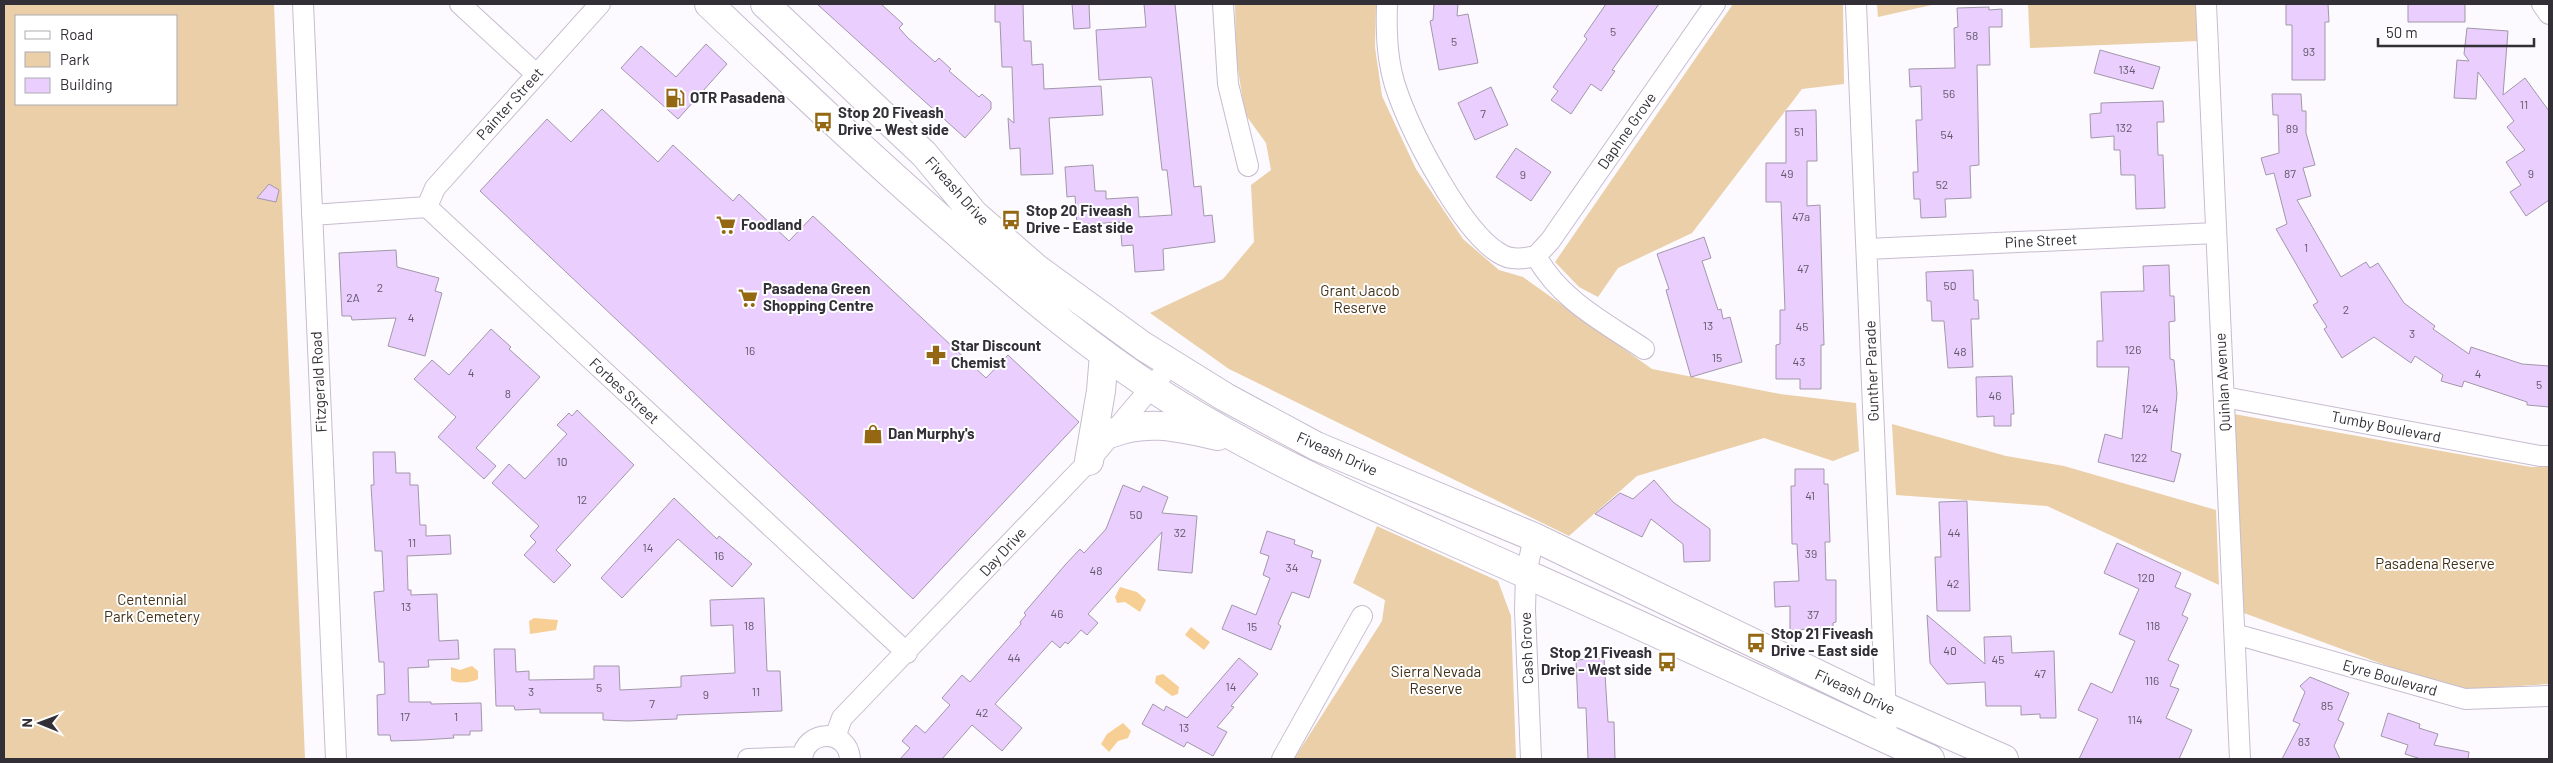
<svg xmlns="http://www.w3.org/2000/svg" width="2553" height="763" font-family="Barlow,sans-serif">
	<style>
		.green { fill: #eacfa8; fill-rule: evenodd }
		.water { fill: #f7cf94 }
		.building { fill: #eacffe; stroke: #a297aa }
		.lines { fill: none; stroke-linecap: round; stroke-linejoin: round }
		.minor-casing { stroke: #c7bcd0; stroke-width: 22 }
		.secondary-casing { stroke: #c7bcd0; stroke-width: 30 }
		.minor { stroke: #fff; stroke-width: 20 }
		.secondary { stroke: #fff; stroke-width: 28 }
		.labels { text-anchor: middle; stroke-width: 4; stroke-linejoin: round; paint-order: stroke }
		.number-label { font-size: 12px; fill: #615769 }
		.poi-label { font-size: 15px; font-weight: bold; fill: #332f37; stroke: #fff; text-anchor: start }
		.street-label { font-size: 15px; fill: #332f37; stroke: #fff }
		.park-label { font-size: 15px; fill: #413016; stroke: #fff }
	</style>
	<rect width="100%" height="100%" fill="#fcfafe"/>
	<path class="green" d="M4 4H274L305 759H4ZM16 16H176V104H16Z
		M1235 4H1376L1375 47 1382 96 1416 169 1463 239 1499 270 1523 277 1652 369 1780 394 1856 403 1859 451 1833 461 1764 438 1637 476 1569 536 1229 369 1150 313 1223 279 1254 242 1251 185 1271 170 1266 143 1245 114 1236 57Z
		M1733 4H1843L1844 84 1802 89 1692 233 1618 268 1598 297 1579 287 1555 262Z
		M1877 4H1936L1878 17Z
		M2028 4H2197L2199 41 2030 48Z
		M2234 414 2531 467H2549V684L2453 690 2244 613Z
		M1892 424 2006 456 2064 466 2216 510 2219 585 2047 506 1896 495Z
		M1377 526 1498 581 1511 616 1516 759H1294L1382 621 1385 600 1353 583Z"/>
	<path class="water" d="M1120 587 1137 592 1146 600 1140 612 1125 602 1117 603 1115 597Z
		M534 618 558 620 556 630 530 634 529 621Z
		M1191 627 1210 642 1204 650 1185 635Z
		M472 666 478 671V679C472 683 457 684 451 680V667L460 670Z
		M1163 674 1179 687 1178 694 1172 696 1155 683 1156 676Z
		M1123 723 1131 731 1128 738 1118 741 1109 752 1101 744 1107 734Z"/>
	<path class="building" d="M817 4H881L903 24 899 28 908 38 935 62 939 58 951 69 949 71 979 97 982 94 991 102V109L965 138Z
		M995 4H1023L1024 41H1031L1032 65 1043 64 1044 89 1101 86 1103 115 1049 118 1053 174 1021 175 1020 148 1010 149 1008 118 1014 123 1012 67H1002L1000 22H995Z
		M1072 4H1089L1090 28 1074 29Z
		M1144 4H1175L1194 187 1201 186 1204 216 1212 215 1215 242 1163 249 1164 270 1135 272 1133 245 1122 246 1120 222 1077 225 1075 196 1067 197 1065 167 1093 165 1095 191H1106V199L1138 197 1139 217 1172 215 1167 170H1162L1152 79 1151 77 1099 80 1096 30 1146 27Z
		M1434 4H1458L1457 16 1468 14 1478 63 1439 70 1430 21 1433 20Z
		M1606 4H1659L1612 70 1615 71 1601 91 1591 84 1571 114 1551 100 1558 91 1553 87 1587 39 1584 36Z
		M2286 4H2328L2329 22H2325V80H2292V25H2286Z
		M2408 4H2465V22H2408Z
		M1989 7V10L2002 9V27H1989L1990 65H1977L1979 165 1970 166 1971 198 1945 199 1946 217 1921 218 1920 199H1914L1913 172H1918L1916 120H1922L1921 86 1910 87 1909 69 1955 68 1954 28 1958 27 1957 8Z
		M2467 28 2508 31 2503 95 2525 78 2549 111V200L2526 216 2510 192 2521 185 2506 162 2525 150 2507 127 2514 121 2478 72 2476 99 2454 98 2457 60 2469 61 2464 54Z
		M706 44 727 64 678 119 621 68 641 46 676 77Z
		M2100 50 2160 67 2153 89 2094 73Z
		M1491 87 1508 125 1475 140 1458 103Z
		M2272 94H2301L2302 111H2306V133L2315 165 2303 168 2311 196 2297 200 2341 277 2366 262 2370 268 2378 263 2404 303 2435 326 2433 329 2469 354 2471 347 2522 364 2549 366V407L2527 405V402L2464 381 2462 387 2441 381 2443 375 2415 356 2411 363 2374 337 2342 358 2324 329 2327 327 2313 305 2318 302 2276 229 2287 224 2274 173 2266 175 2261 158 2279 153 2278 115H2273Z
		M2163 101 2164 122H2157L2158 155H2163L2165 208 2136 209 2135 175H2121L2120 150H2114V136L2091 138 2090 114 2101 113V103Z
		M602 109 658 162 673 145 733 201 739 194 789 241 813 216 986 378 1008 355 1079 422 913 599 480 191 547 119 571 142Z
		M1816 110 1817 161H1807V206L1820 205 1824 345H1821V389H1800V379H1776V345L1780 344V310H1785L1781 202H1766V163H1786V111Z
		M1516 148 1551 172 1531 201 1496 177Z
		M269 184 279 190 276 202 257 198Z
		M1704 237 1711 258 1702 261 1718 310 1721 309 1723 319 1730 317 1742 362 1691 377 1666 290 1669 289 1657 254Z
		M396 250 397 267 439 278 435 291 442 293 425 356 388 346 396 318 352 320 351 316H342L339 253Z
		M2169 265 2170 296H2174L2175 321 2169 322 2170 359 2174 360 2177 394 2171 451 2181 454 2174 482 2098 462 2105 434 2122 439 2129 367H2097V341H2103L2101 292 2144 291 2143 266Z
		M1973 270 1974 300H1978L1979 319H1971L1973 367 1948 368 1944 321H1932L1931 301H1927L1926 272Z
		M491 329 511 347 509 349 540 377 476 448 496 466 484 479 438 437 456 417 414 379 432 360 449 375Z
		M2012 376 2014 414H2011V426H1994V416L1977 417 1976 377Z
		M577 410 634 465 556 550 571 565 554 583 524 555 536 542 530 536 539 526 492 483 509 464 525 479 567 434 557 425 569 413 572 416Z
		M373 452H395L396 473H410V485H418L420 525H426V536L450 535 451 554 407 556 408 590H411V595L437 594 439 641 458 640 459 659 428 660 429 667 408 668 409 702H431V704L481 703 482 731H470V735H453L454 738 422 740 391 741 390 735H378L377 695 385 694 384 662H379L374 592 384 591 382 551H375L371 485H374Z
		M1795 469H1824V484H1828L1830 542H1825L1826 580H1836V622L1833 623V634H1813L1812 629 1790 630V606L1775 607 1774 582 1799 581 1797 544H1792L1791 486H1795Z
		M1654 480 1673 502 1710 529V561L1684 562 1683 544 1651 519 1642 537 1595 514 1620 493 1633 499Z
		M1123 485 1140 492 1143 486 1168 497 1162 513 1197 516 1192 573 1158 570 1162 532 1088 614 1098 623 1087 635 1081 630 1068 644 1065 642 1060 648 1052 641 995 704 1022 728 1002 751 972 725 942 759H900L910 748 902 741 916 725 925 733 950 705 942 698 962 675 970 682 1021 624 1020 622 1026 615 1024 613 1065 565 1080 549 1084 553 1106 529Z
		M674 498 717 539 719 536 752 564 732 587 678 539 622 598 601 578Z
		M1967 501 1970 611H1937L1935 557H1941L1939 502Z
		M1267 531 1295 540 1294 544 1313 551 1311 557 1321 560 1309 598 1292 592 1278 624 1281 626 1271 650 1222 629 1232 605 1256 615 1270 578 1263 575 1269 556 1260 553Z
		M2117 543 2181 573 2175 587 2191 594 2182 615 2188 618 2168 660 2179 665 2170 686 2179 689 2166 718 2192 730 2179 759H2079L2098 719 2078 710 2091 683 2112 693 2135 641 2119 634 2139 589 2104 573Z
		M764 598 767 671H780L782 711 677 715V719L628 721 603 720V713H540V709L515 710 514 706H496L494 649H515L516 672 529 671V680L594 679V666H619L620 690 681 687V676L735 673 733 625 711 626 710 600Z
		M1927 615 1985 664 1984 637 2011 636 2012 653 2054 651 2056 718H2040V714L2021 715V706H1986L1985 682 1947 684 1930 663Z
		M1239 658 1258 674 1231 706 1234 707 1217 727 1227 732 1213 756 1187 742 1184 747 1142 724 1153 704 1164 711 1166 706 1187 718Z
		M1604 658 1608 722H1614L1615 759H1588L1586 708H1578L1576 660Z
		M2310 677 2349 693 2338 720 2344 723 2334 746 2340 759H2282L2300 724 2293 721 2305 692 2300 686Z
		M2388 713 2420 724 2419 728 2438 734 2434 745 2469 752 2468 759H2421L2405 754 2408 745 2381 736Z"/>
	<g class="lines">
		<defs>
			<path id="minor" d="M303 4 336 759
				M460 4 536 74
				M1223 4 1228 84 1248 166
				M1387 4C1386 34 1387 65 1398 94 1413 136 1462 231 1499 253 1510 261 1524 259 1536 256 1560 300 1604 322 1644 349
				M1856 4 1887 739
				M2206 4 2240 759
				M2542 4 2549 14
				M427 207 435 188 600 4
				M312 215 427 207 907 653
				M1867 249 2216 233
				M1536 256 1550 241 1715 4
				M2224 397 2540 456H2549
				M2235 634 2465 699 2549 696
				M835 737 842 718 1089 461 1171 364
				M748 759 802 757
				M802 759C805 729 848 728 850 759
				M1282 759 1362 616
				M1531 759 1525 610 1526 574 1534 537"/>
			<path id="secondary" d="M709 4C790 81 871 158 955 231 1026 294 1098 355 1179 405 1291 474 1407 520 1526 574 1661 634 1795 697 1930 759
				M765 4 924 154 974 214 1036 268 1143 346 1225 397 1316 446 1534 537 1886 707 2004 759
				M1112 433C1150 419 1180 428 1218 436
				M1089 461 1101 391 1104 354"/>
		</defs>
		<use href="#minor" class="minor-casing"/>
		<use href="#secondary" class="secondary-casing"/>
		<use href="#minor" class="minor"/>
		<use href="#secondary" class="secondary"/>
	</g>
	<defs>
		<symbol id="fuel-bare" viewBox="-9 -9 18 18"><path d="M-5.5-6h7V0h2V4h1.3V-2.5L3-4.5l.8-.8L6-3V5H2.5V1h-1V6h-7ZM-4.2-4.7v3.2H.2V-4.7Z" fill="#946713" stroke="#fff" stroke-width="2.5" paint-order="stroke"/></symbol>
		<symbol id="bus-bare" viewBox="-9 -9 18 18"><path d="M-5-6H5V4H4V6H2V4H-2V6H-4V4H-5ZM-3.5-4V0h7V-4ZM-3.5 1.2v1.5H-2V1.2ZM2 1.2v1.5H3.5V1.2Z" fill="#946713" stroke="#fff" stroke-width="2.5" paint-order="stroke"/></symbol>
		<symbol id="supermarket-bare" viewBox="-9 -9 18 18"><path d="M-6-5.5h2.5l.6 2H6L4.5 2H-2.5L-4.4-4H-6ZM-1.5 3.2a1.3 1.3 0 1 0 .1 0ZM3 3.2a1.3 1.3 0 1 0 .1 0Z" fill="#946713" stroke="#fff" stroke-width="2.5" paint-order="stroke"/></symbol>
		<symbol id="pharmacy-bare" viewBox="-9 -9 18 18"><path d="M-2-6h4v4h4v4h-4v4h-4v-4h-4v-4h4Z" fill="#946713" stroke="#fff" stroke-width="2.5" paint-order="stroke"/></symbol>
		<symbol id="shop-bare" viewBox="-9 -9 18 18"><path d="M-5-2.5h2.3a2.7 3.5 0 0 1 5.4 0H5L5.5 6h-11ZM-1.5-2.5h3a1.5 2.3 0 0 0-3 0Z" fill="#946713" stroke="#fff" stroke-width="2.5" paint-order="stroke"/></symbol>
	</defs>
	<g fill-rule="evenodd">
		<use href="#fuel-bare" x="661" y="84" width="28" height="28"/>
		<use href="#bus-bare" x="809" y="108" width="28" height="28"/>
		<use href="#bus-bare" x="997" y="206" width="28" height="28"/>
		<use href="#supermarket-bare" x="712" y="211" width="28" height="28"/>
		<use href="#supermarket-bare" x="734" y="284" width="28" height="28"/>
		<use href="#pharmacy-bare" x="922" y="341" width="28" height="28"/>
		<use href="#shop-bare" x="859" y="420" width="28" height="28"/>
		<use href="#bus-bare" x="1742" y="629" width="28" height="28"/>
		<use href="#bus-bare" x="1653" y="648" width="28" height="28"/>
	</g>
	<g class="labels">
		<g class="number-label">
			<text x="1613" y="36">5</text>
			<text x="1972" y="40">58</text>
			<text x="1454" y="46">5</text>
			<text x="2309" y="56">93</text>
			<text x="2127" y="74">134</text>
			<text x="1949" y="98">56</text>
			<text x="2524" y="109">11</text>
			<text x="1483" y="118">7</text>
			<text x="2124" y="132">132</text>
			<text x="2292" y="133">89</text>
			<text x="1799" y="136">51</text>
			<text x="1947" y="139">54</text>
			<text x="1787" y="178">49</text>
			<text x="2290" y="178">87</text>
			<text x="2531" y="178">9</text>
			<text x="1523" y="179">9</text>
			<text x="1942" y="189">52</text>
			<text x="1801" y="221">47a</text>
			<text x="2306" y="252">1</text>
			<text x="1803" y="273">47</text>
			<text x="1950" y="290">50</text>
			<text x="380" y="292">2</text>
			<text x="353" y="302">2A</text>
			<text x="2346" y="314">2</text>
			<text x="411" y="322">4</text>
			<text x="1708" y="330">13</text>
			<text x="1802" y="331">45</text>
			<text x="2412" y="338">3</text>
			<text x="2133" y="354">126</text>
			<text x="750" y="355">16</text>
			<text x="1960" y="356">48</text>
			<text x="1717" y="362">15</text>
			<text x="1799" y="366">43</text>
			<text x="471" y="377">4</text>
			<text x="2478" y="378">4</text>
			<text x="2539" y="389">5</text>
			<text x="508" y="398">8</text>
			<text x="1995" y="400">46</text>
			<text x="2150" y="413">124</text>
			<text x="2139" y="462">122</text>
			<text x="562" y="466">10</text>
			<text x="1810" y="500">41</text>
			<text x="582" y="504">12</text>
			<text x="1136" y="519">50</text>
			<text x="1180" y="537">32</text>
			<text x="1954" y="537">44</text>
			<text x="412" y="547">11</text>
			<text x="648" y="552">14</text>
			<text x="1811" y="558">39</text>
			<text x="719" y="560">16</text>
			<text x="1292" y="572">34</text>
			<text x="1096" y="575">48</text>
			<text x="2146" y="582">120</text>
			<text x="1953" y="588">42</text>
			<text x="406" y="611">13</text>
			<text x="1057" y="618">46</text>
			<text x="1813" y="619">37</text>
			<text x="749" y="630">18</text>
			<text x="2153" y="630">118</text>
			<text x="1252" y="631">15</text>
			<text x="1950" y="655">40</text>
			<text x="1014" y="662">44</text>
			<text x="1998" y="664">45</text>
			<text x="2040" y="678">47</text>
			<text x="2152" y="685">116</text>
			<text x="1231" y="691">14</text>
			<text x="599" y="692">5</text>
			<text x="531" y="696">3</text>
			<text x="756" y="696">11</text>
			<text x="706" y="699">9</text>
			<text x="652" y="708">7</text>
			<text x="2327" y="710">85</text>
			<text x="982" y="717">42</text>
			<text x="405" y="721">17</text>
			<text x="456" y="721">1</text>
			<text x="2135" y="724">114</text>
			<text x="1184" y="732">13</text>
			<text x="2304" y="746">83</text>
		</g>
		<g class="poi-label">
			<text x="690" y="103">OTR Pasadena</text>
			<text x="838" y="118">Stop 20 Fiveash<tspan x="838" dy="17">Drive - West side</tspan></text>
			<text x="1026" y="216">Stop 20 Fiveash<tspan x="1026" dy="17">Drive - East side</tspan></text>
			<text x="741" y="230">Foodland</text>
			<text x="763" y="294">Pasadena Green<tspan x="763" dy="17">Shopping Centre</tspan></text>
			<text x="951" y="351">Star Discount<tspan x="951" dy="17">Chemist</tspan></text>
			<text x="888" y="439">Dan Murphy's</text>
			<text x="1771" y="639">Stop 21 Fiveash<tspan x="1771" dy="17">Drive - East side</tspan></text>
			<text x="1652" y="658" text-anchor="end">Stop 21 Fiveash<tspan x="1652" dy="17">Drive - West side</tspan></text>
		</g>
		<g class="street-label">
			<text transform="translate(510 104) rotate(-48)" y="5">Painter Street</text>
			<text transform="translate(1627 131) rotate(-55)" y="5">Daphne Grove</text>
			<text transform="translate(957 191) rotate(48)" y="5">Fiveash Drive</text>
			<text transform="translate(2041 241) rotate(-3)" y="5">Pine Street</text>
			<text transform="translate(1872 371) rotate(-92)" y="5">Gunther Parade</text>
			<text transform="translate(319 382) rotate(-93)" y="5">Fitzgerald Road</text>
			<text transform="translate(2223 382) rotate(-93)" y="5">Quinlan Avenue</text>
			<text transform="translate(624 391) rotate(43)" y="5">Forbes Street</text>
			<text transform="translate(2386 427) rotate(11)" y="5">Tumby Boulevard</text>
			<text transform="translate(1337 454) rotate(24)" y="5">Fiveash Drive</text>
			<text transform="translate(1003 552) rotate(-47)" y="5">Day Drive</text>
			<text transform="translate(1527 648) rotate(-92)" y="5">Cash Grove</text>
			<text transform="translate(2390 678) rotate(16)" y="5">Eyre Boulevard</text>
			<text transform="translate(1855 692) rotate(25)" y="5">Fiveash Drive</text>
		</g>
		<g class="park-label">
			<text x="1360" y="296">Grant Jacob<tspan x="1360" dy="17">Reserve</tspan></text>
			<text x="2435" y="569">Pasadena Reserve</text>
			<text x="152" y="605">Centennial<tspan x="152" dy="17">Park Cemetery</tspan></text>
			<text x="1436" y="677">Sierra Nevada<tspan x="1436" dy="17">Reserve</tspan></text>
		</g>
	</g>
	<rect width="2553" height="763" fill="none" stroke="#332f37" stroke-width="10"/>
	<rect x="15" y="15" width="162" height="90" fill="#ffffff" stroke="#adacaf"/>
	<rect x="25" y="31" width="25" height="8" fill="#ffffff" stroke="#adacaf"/>
	<text x="60" y="40" font-size="15" fill="#332f37">Road</text>
	<rect x="25" y="52" width="25" height="15" fill="#eacfa8" stroke="#adacaf"/>
	<text x="60" y="65" font-size="15" fill="#332f37">Park</text>
	<rect x="25" y="78" width="25" height="15" fill="#eacffe" stroke="#adacaf"/>
	<text x="60" y="90" font-size="15" fill="#332f37">Building</text>
	<g transform="translate(40 723) rotate(271)" stroke="#ffffff" stroke-width="4" paint-order="stroke">
	<path d="M0-4L9 19L0 12L-9 19Z" fill="#332f37"/>
	<text y="-8" font-size="14" font-weight="bold" text-anchor="middle" fill="#332f37">N</text>
	</g>
	<path d="M2378 38v8h156v-8" fill="none" stroke="#332f37" stroke-width="2.5"/>
	<text x="2386" y="38" font-size="15" fill="#332f37" stroke="#ffffff" stroke-width="4" paint-order="stroke">50 m</text>
</svg>
